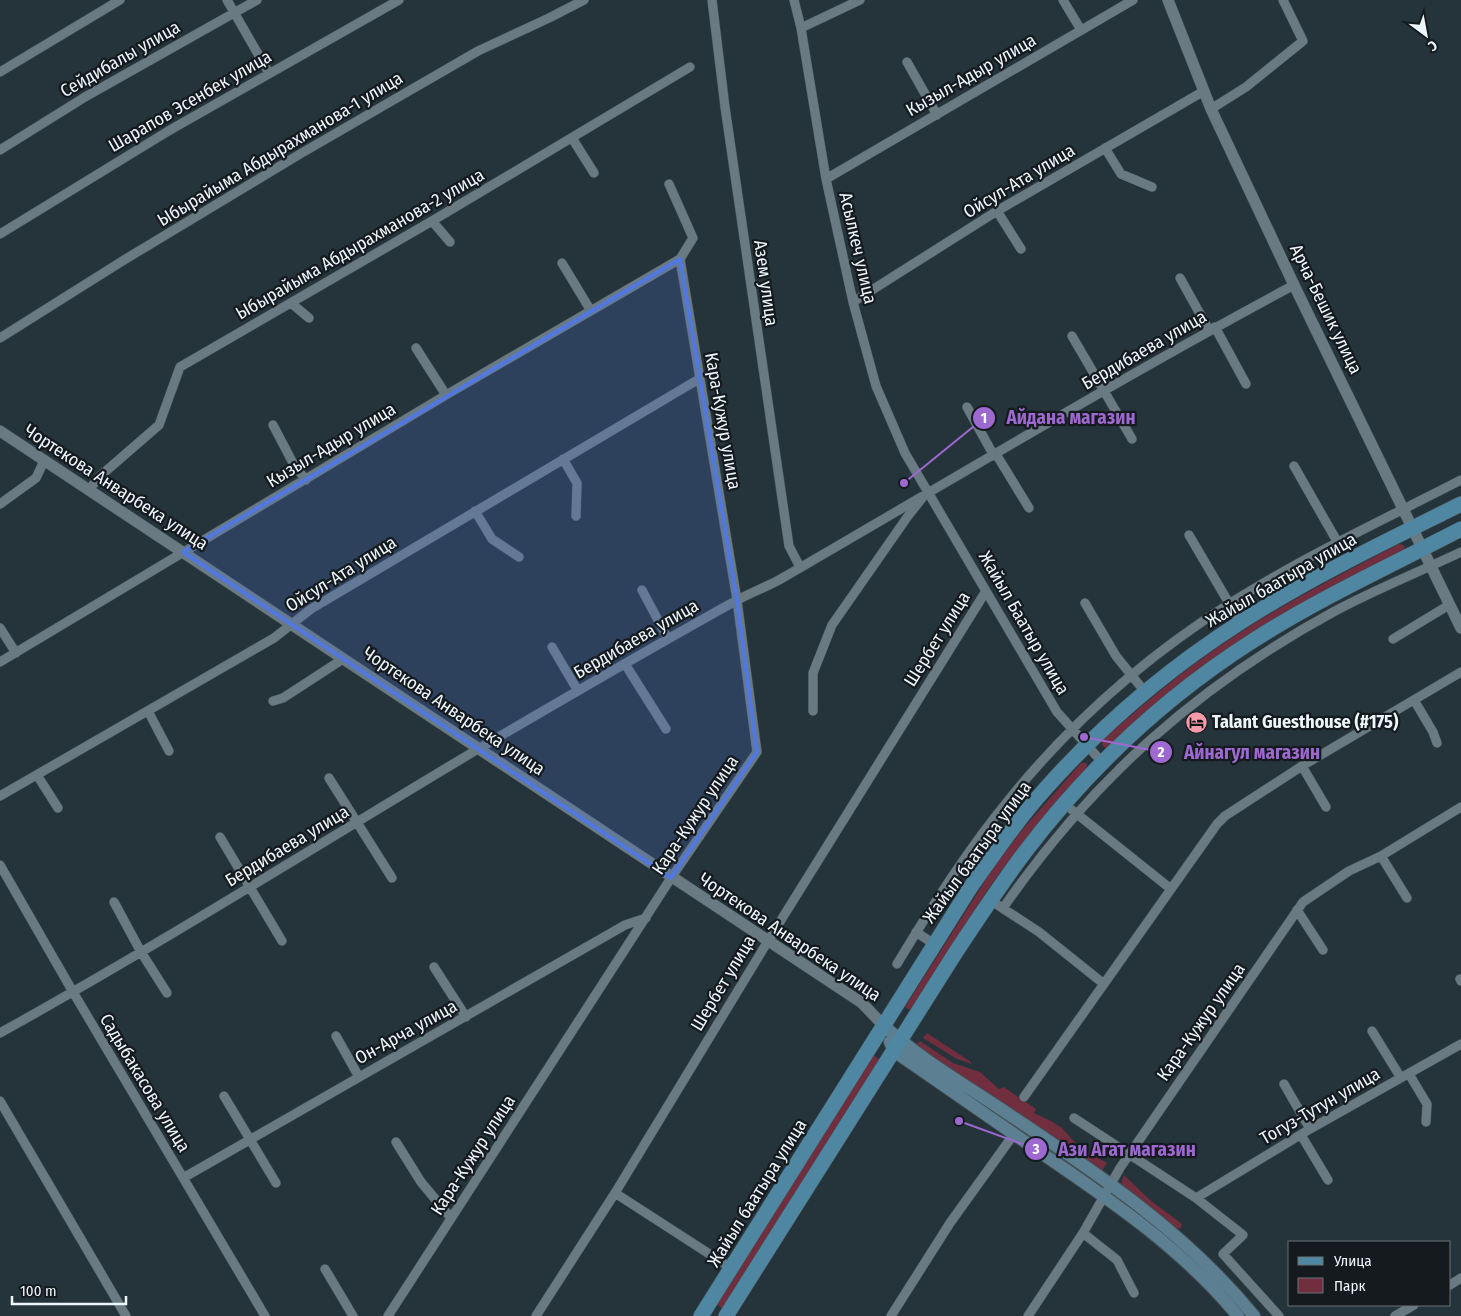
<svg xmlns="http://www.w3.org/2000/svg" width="1461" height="1316" font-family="'Fira Sans Condensed',sans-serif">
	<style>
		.green { fill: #702e3e }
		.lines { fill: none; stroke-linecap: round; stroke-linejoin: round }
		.minor-casing { stroke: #435056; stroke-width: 10 }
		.tertiary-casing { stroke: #435056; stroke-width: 12 }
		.secondary-casing { stroke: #435056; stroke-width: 14 }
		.primary-casing { stroke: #435056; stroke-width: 16 }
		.minor { stroke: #697a83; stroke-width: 9 }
		.tertiary { stroke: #697a83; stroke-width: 11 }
		.secondary { stroke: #5c8092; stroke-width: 12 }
		.primary { stroke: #4f86a1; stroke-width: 15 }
		.marked { fill: #5178e1; fill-opacity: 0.2; stroke: #5178e1; stroke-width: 4; stroke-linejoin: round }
		.labels { text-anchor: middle; stroke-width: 4.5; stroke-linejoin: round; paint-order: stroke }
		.street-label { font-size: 18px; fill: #ecf6fb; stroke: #141a1e }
		.poi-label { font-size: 18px; font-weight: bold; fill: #ecf6fb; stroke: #141a1e; text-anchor: start }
		.leader { fill: none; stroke: #9d69d1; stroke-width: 2 }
		.callout-dot { fill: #9d69d1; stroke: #141a1e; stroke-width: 2 }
		.mark-label { font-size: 15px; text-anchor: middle; font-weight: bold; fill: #fff }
		.callout-label { font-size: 19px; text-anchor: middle; font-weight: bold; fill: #9d69d1; stroke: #141a1e; stroke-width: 4.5; stroke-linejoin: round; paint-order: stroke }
	</style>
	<rect width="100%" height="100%" fill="#25333b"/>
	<path class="green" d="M1399 544 1404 545 1405 549 1370 568 1107 748 1103 747 1102 742 1103 740C1137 710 1170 681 1207 655 1267 612 1333 578 1399 544Z
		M1081 763H1086L1087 765 1086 769C1055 803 1025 838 998 875 967 919 940 965 912 1011L905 1007 992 870 1022 830Z
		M927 1033 971 1062V1064L955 1058 923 1038Z
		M920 1041 953 1063 980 1072 999 1089 1004 1087 1036 1109 1034 1113 1051 1121 1062 1128 1080 1148 1107 1163 1102 1171 915 1045Z
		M873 1055 882 1061 723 1309 716 1304Z
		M1124 1175 1150 1200 1182 1224 1181 1228 1176 1229 1126 1189 1121 1183Z"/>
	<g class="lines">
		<defs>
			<path id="minor" d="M227 0 269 73
				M712 0 725 107 789 546 800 567
				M794 0 801 28 826 179 853 302 876 386 905 453 1057 712 1102 762
				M1063 0 1081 30
				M801 28 860 0
				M907 62 937 115
				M0 72 120 0
				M1211 109 1246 87 1303 41 1283 0
				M572 138 594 173
				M1105 148 1121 174 1152 187
				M0 150 85 97 257 0
				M826 179 1133 0
				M669 184 693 238 680 259
				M997 211 1021 249
				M432 221 450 242
				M0 234 170 130 399 0
				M562 263 591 311
				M1180 278 1209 330
				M853 302 997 211 1204 91
				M291 303 309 318
				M1215 327 1246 384
				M1072 336 1132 439
				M0 338 124 260 300 154 478 51 549 18 584 0
				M416 348 446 395
				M967 407 994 456
				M273 425 294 465 306 480
				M996 454 1029 508
				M563 459 577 483 576 516
				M1294 466 1338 543
				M89 490 99 477 159 425 180 367 432 221 690 67
				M0 504 36 478 44 461
				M475 511 492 539 519 557
				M1189 535 1240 622
				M642 590 668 639
				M1085 603 1116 656 1145 692
				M0 628 16 653
				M1393 639 1449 605
				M552 647 578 691
				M0 662 446 395 680 259
				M625 664 666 729
				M1414 700 1433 732 1437 743
				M273 701 283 698 343 659
				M148 711 169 751
				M813 711V673L832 625 908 516 923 497
				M1302 766 1326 807
				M37 775 58 808
				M329 778 392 878
				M0 796 274 638 311 609 699 379
				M1072 810 1171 889
				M220 837 282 941
				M1381 856 1407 898
				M0 865 73 992 265 1316
				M990 900 1039 932 1104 984
				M114 902 141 952 167 993
				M1003 908C1092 780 1197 686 1335 611 1376 589 1419 572 1461 552
				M1297 910 1323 950
				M916 932 934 944
				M897 964C932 906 968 849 1011 797 1072 722 1147 656 1229 604 1303 557 1383 520 1461 480
				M434 967 466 1017
				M1460 979 1461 981
				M1372 1031 1401 1078
				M0 1033C162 943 319 844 478 749 562 700 647 650 732 603 747 594 764 588 779 580 950 481 1120 378 1294 285
				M336 1036 359 1077
				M1409 1074 1427 1104 1426 1122
				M1284 1084 1310 1129
				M224 1096 276 1183
				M1024 1097 1217 824 1225 816 1302 766 1461 672
				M0 1101 126 1316
				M1074 1118 1196 1198 1243 1235 1223 1254 1279 1316
				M1301 1135 1328 1180
				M396 1142 421 1182 451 1218
				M183 1178 625 925 646 918
				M615 1193 731 1268
				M1196 1198 1310 1129 1461 1044
				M1083 1233 1117 1260 1134 1293
				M325 1269 353 1316
				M1450 1285 1461 1278
				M388 1316 671 878 757 752 737 600 680 259
				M536 1316 615 1193 768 941 986 591
				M891 1316 950 1223 1014 1134
				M1028 1316 1083 1233 1120 1168 1303 902 1349 871 1381 856 1461 807
				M1395 1316 1414 1305"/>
			<path id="tertiary" d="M1168 0 1211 109 1294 285 1461 628
				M0 431 862 1003 884 1026"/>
			<path id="secondary" d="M884 1026C919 1058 962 1083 1001 1109 1091 1169 1185 1231 1254 1316
				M890 1042 894 1051C941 1084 989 1117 1037 1150 1109 1199 1182 1248 1238 1316"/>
			<path id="primary" d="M701 1316 970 888C994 854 1018 819 1046 788 1103 724 1169 668 1241 622 1311 577 1387 541 1461 504
				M726 1316 954 955C977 920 1000 885 1025 852 1088 769 1166 696 1254 640 1320 598 1392 565 1461 529"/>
		</defs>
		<use href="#minor" class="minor-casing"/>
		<use href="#tertiary" class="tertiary-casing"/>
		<use href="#secondary" class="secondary-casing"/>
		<use href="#primary" class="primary-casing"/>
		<use href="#minor" class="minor"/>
		<use href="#tertiary" class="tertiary"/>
		<use href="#secondary" class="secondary"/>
		<use href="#primary" class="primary"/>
	</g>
	<path class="marked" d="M680 259 737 600 757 752 671 878 183 552Z"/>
	<defs>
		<symbol id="hotel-disc" viewBox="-11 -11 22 22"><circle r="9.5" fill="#f39aab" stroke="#141a1e"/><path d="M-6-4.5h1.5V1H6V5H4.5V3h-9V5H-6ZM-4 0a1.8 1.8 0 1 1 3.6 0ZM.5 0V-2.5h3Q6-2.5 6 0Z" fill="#111"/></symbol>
	</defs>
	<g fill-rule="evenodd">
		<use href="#hotel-disc" x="1184" y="710" width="25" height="25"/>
	</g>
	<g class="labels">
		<g class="street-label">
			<text transform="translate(120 59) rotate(-30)" y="6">Сейдибалы улица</text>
			<text transform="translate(971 75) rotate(-30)" y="6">Кызыл-Адыр улица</text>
			<text transform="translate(190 101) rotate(-30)" y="6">Шарапов Эсенбек улица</text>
			<text transform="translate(280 149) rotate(-31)" y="6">Ыбырайыма Абдырахманова-1 улица</text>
			<text transform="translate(1019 181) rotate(-31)" y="6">Ойсул-Ата улица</text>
			<text transform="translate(360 244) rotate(-30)" y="6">Ыбырайыма Абдырахманова-2 улица</text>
			<text transform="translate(858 248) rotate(77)" y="6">Асылкеч улица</text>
			<text transform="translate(766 283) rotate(82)" y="6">Азем улица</text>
			<text transform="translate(1326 309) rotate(64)" y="6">Арча-Бешик улица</text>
			<text transform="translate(1144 350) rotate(-30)" y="6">Бердибаева улица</text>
			<text transform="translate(723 421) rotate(80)" y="6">Кара-Кужур улица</text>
			<text transform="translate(331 445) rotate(-31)" y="6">Кызыл-Адыр улица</text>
			<text transform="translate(116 487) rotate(33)" y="6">Чортекова Анварбека улица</text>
			<text transform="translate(341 574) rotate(-32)" y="6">Ойсул-Ата улица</text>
			<text transform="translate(1281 580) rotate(-30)" y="6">Жайыл баатыра улица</text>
			<text transform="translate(1024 623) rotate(60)" y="6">Жайыл Баатыр улица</text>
			<text transform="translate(636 639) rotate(-30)" y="6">Бердибаева улица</text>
			<text transform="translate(937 639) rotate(-58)" y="6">Шербет улица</text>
			<text transform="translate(454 711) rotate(34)" y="6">Чортекова Анварбека улица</text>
			<text transform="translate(695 815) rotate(-56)" y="6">Кара-Кужур улица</text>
			<text transform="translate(287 846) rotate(-31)" y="6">Бердибаева улица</text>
			<text transform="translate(977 852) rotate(-54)" y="6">Жайыл баатыра улица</text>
			<text transform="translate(790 937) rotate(34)" y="6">Чортекова Анварбека улица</text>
			<text transform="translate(723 983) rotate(-59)" y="6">Шербет улица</text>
			<text transform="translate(1201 1022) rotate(-55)" y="6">Кара-Кужур улица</text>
			<text transform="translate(406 1032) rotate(-29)" y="6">Он-Арча улица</text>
			<text transform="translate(145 1083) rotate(59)" y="6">Садыбакасова улица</text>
			<text transform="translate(1320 1106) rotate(-30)" y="6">Тогуз-Тутун улица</text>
			<text transform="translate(473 1155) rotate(-57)" y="6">Кара-Кужур улица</text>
			<text transform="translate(757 1193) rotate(-58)" y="6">Жайыл баатыра улица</text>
		</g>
		<g class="poi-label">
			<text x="1212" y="728">Talant Guesthouse (#175)</text>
		</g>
	</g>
	<path class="leader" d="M904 483L984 418M1084 737L1161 752M959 1121L1036 1149"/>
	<g class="callout-dot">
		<circle cx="904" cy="483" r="5"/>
		<circle cx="1084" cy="737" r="5"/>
		<circle cx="959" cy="1121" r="5"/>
		<circle cx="984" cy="418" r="12"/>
		<circle cx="1161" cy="752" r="12"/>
		<circle cx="1036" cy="1149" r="12"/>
	</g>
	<g class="mark-label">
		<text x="984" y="423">1</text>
		<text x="1161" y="757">2</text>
		<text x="1036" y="1154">3</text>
	</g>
	<g class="callout-label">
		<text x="1071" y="424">Айдана магазин</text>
		<text x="1252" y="759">Айнагул магазин</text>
		<text x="1127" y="1156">Ази Агат магазин</text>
	</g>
	<rect x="1288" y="1241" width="162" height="65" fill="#141a1e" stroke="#6a7276"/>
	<rect x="1298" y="1257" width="25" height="8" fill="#4f86a1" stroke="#6a7276"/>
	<text x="1334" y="1266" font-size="15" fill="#ecf6fb">Улица</text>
	<rect x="1298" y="1278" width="25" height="15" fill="#702e3e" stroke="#6a7276"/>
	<text x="1334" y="1291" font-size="15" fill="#ecf6fb">Парк</text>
	<g transform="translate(1426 35) rotate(148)" stroke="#141a1e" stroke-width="4" paint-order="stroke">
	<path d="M0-4L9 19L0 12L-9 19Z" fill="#ecf6fb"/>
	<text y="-8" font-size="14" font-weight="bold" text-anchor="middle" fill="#ecf6fb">С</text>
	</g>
	<path d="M12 1296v8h114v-8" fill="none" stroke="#ecf6fb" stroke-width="2.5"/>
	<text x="20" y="1296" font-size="15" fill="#ecf6fb" stroke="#141a1e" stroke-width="4" paint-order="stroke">100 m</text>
</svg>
